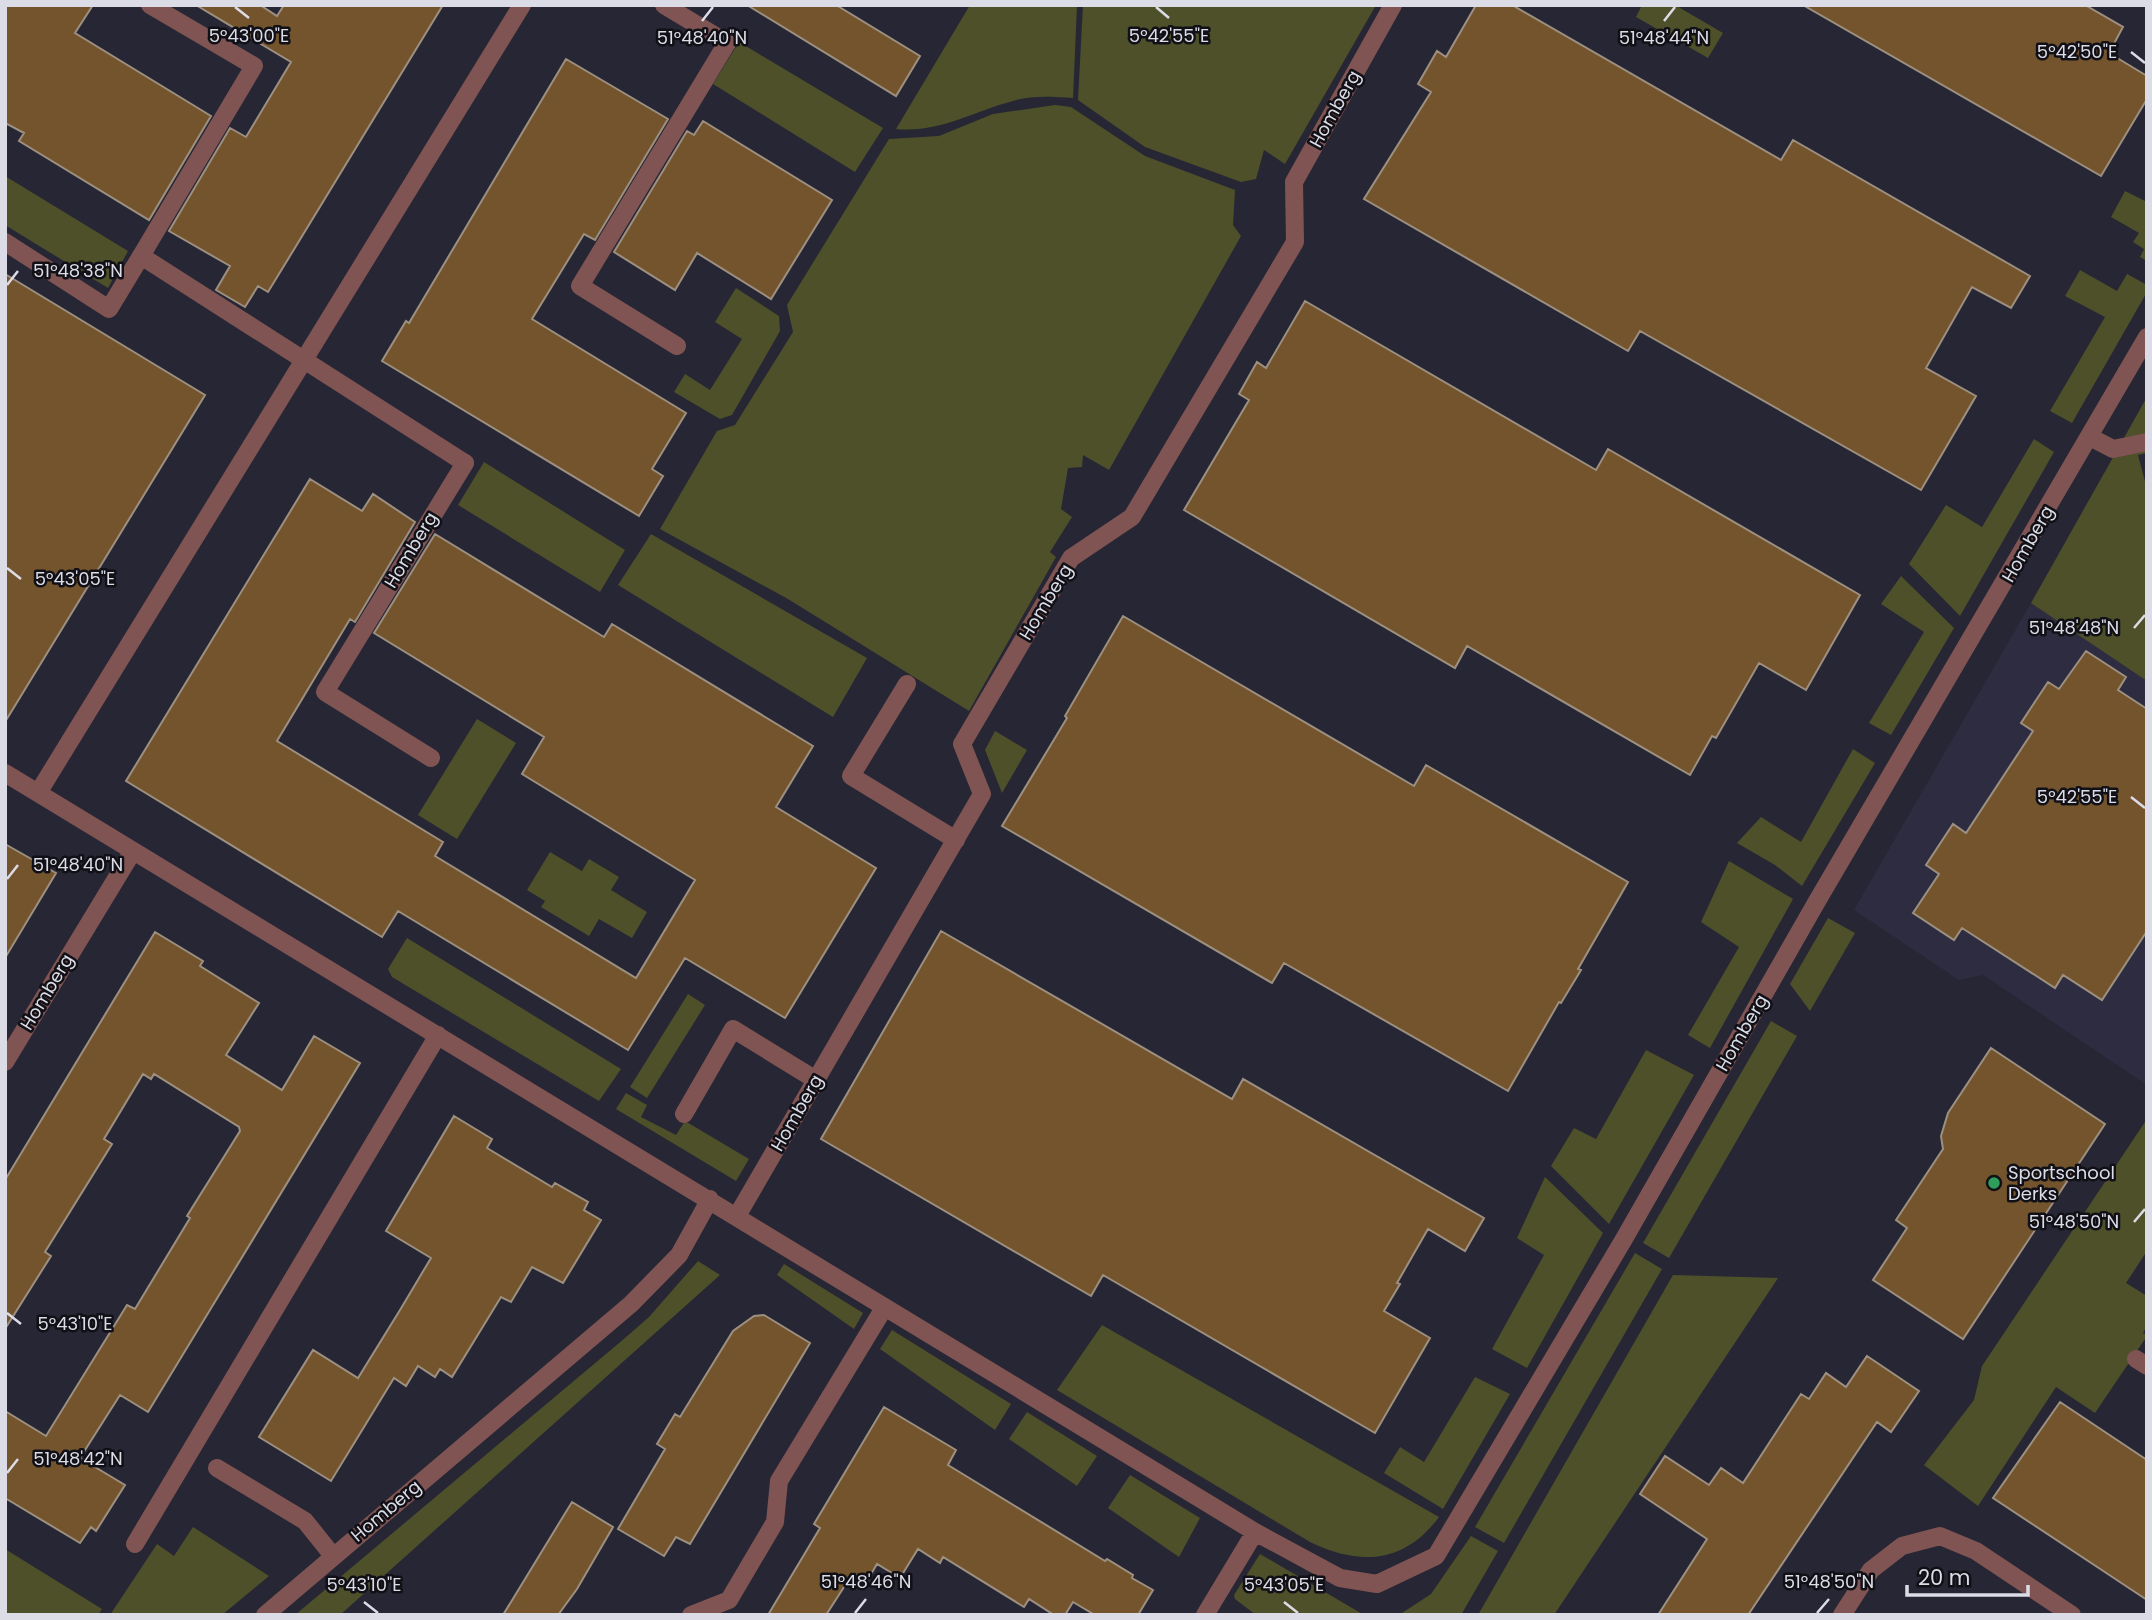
<svg xmlns="http://www.w3.org/2000/svg" width="2152" height="1620" font-family="Poppins,sans-serif">
	<style>
		.built { fill: #2e2c41 }
		.green { fill: #4e5029 }
		.building { fill: #73542d; stroke: #9d9080; stroke-width: 2 }
		.lines { fill: none; stroke-linecap: round; stroke-linejoin: round }
		.service { stroke: #7f5453; stroke-width: 18 }
		.minor { stroke: #7f5453; stroke-width: 18 }
		.ticks { fill: none; stroke: #dcdce6; stroke-width: 2.5 }
		.leisure-dot { fill: #2e9e5b; stroke: #101016; stroke-width: 2.5 }
		.labels { text-anchor: middle; stroke-width: 5; stroke-linejoin: round; paint-order: stroke }
		.street-label { font-size: 18px; fill: #dcdce6; stroke: #101016 }
		.poi-label { font-size: 18px; fill: #dcdce6; stroke: #101016; text-anchor: start }
		.ticks-label { font-size: 18px; text-anchor: middle; fill: #dcdce6; stroke: #101016; stroke-width: 5; stroke-linejoin: round; paint-order: stroke }
	</style>
	<rect width="100%" height="100%" fill="#272635"/>
	<path class="built" d="M2031 603 2147 679V1085L1983 975 1959 980 1854 910Z"/>
	<path class="green" d="M970 5H1077L1073 98C1053 97 1032 95 1013 101 972 112 939 133 896 129Z
		M1083 5H1376L1285 164 1264 150 1256 179 1241 182 1145 147 1078 100Z
		M1642 5H1675L1723 33 1708 58 1636 17Z
		M739 42 883 128 855 172 713 84Z
		M1055 105 1071 107 1145 156 1235 190 1233 225 1241 236 1109 470 1083 455 1082 467 1068 468 1061 509 1072 517 1050 552 1056 557 969 711 788 599 660 529 717 431 735 425 793 332 787 305 889 139 939 136 993 114Z
		M5 176 128 251 108 288 5 225Z
		M2125 191 2147 202V261L2140 257 2144 249 2133 242 2139 233 2111 217Z
		M2080 270 2117 291 2127 274 2147 285V292L2072 423 2050 411 2105 317 2065 296Z
		M736 288 779 316 780 331 732 415 720 419 674 392 685 374 710 390 742 339 715 322Z
		M2147 397V453L2138 455 2147 489V681L2031 603Z
		M2034 439 2054 452 1960 616 1909 564 1946 505 1982 527Z
		M484 462 625 550 600 592 458 505Z
		M651 534 867 658 833 717 618 585Z
		M1901 576 1954 628 1891 735 1869 723 1924 632 1881 604Z
		M477 719 516 743 457 839 418 815Z
		M995 731 1027 750 1002 793 985 750Z
		M1853 749 1875 763 1802 886 1775 865 1737 843 1761 817 1801 842Z
		M550 852 582 871 589 859 619 877 611 890 647 912 632 938 599 919 589 936 541 907 545 901 527 890Z
		M1729 861 1793 899 1710 1048 1688 1035 1739 947 1701 922Z
		M1828 918 1855 933 1810 1011 1790 984Z
		M407 938 621 1069 599 1101 392 977 388 969Z
		M688 994 705 1005 647 1098 630 1087Z
		M1771 1021 1797 1036 1669 1258 1643 1243Z
		M1646 1050 1694 1075 1609 1224 1551 1166 1574 1128 1596 1139Z
		M626 1093 647 1105 641 1117 676 1135 685 1121 749 1159 736 1181 616 1109Z
		M2147 1119V1251L2126 1283 2147 1296V1326L2143 1333 2147 1336 2095 1413 2056 1387 1978 1506 1924 1465 1974 1400 1982 1366Z
		M1545 1177 1603 1233 1527 1368 1492 1349 1544 1255 1517 1238Z
		M1635 1253 1662 1269 1504 1543 1475 1527Z
		M698 1261 720 1275 340 1615H295L625 1338 649 1317Z
		M784 1264 863 1313 854 1329 777 1275Z
		M1673 1275 1778 1278 1554 1615H1478Z
		M1102 1325 1439 1517C1404 1564 1360 1566 1310 1542L1057 1390Z
		M892 1330 1011 1404 995 1430 880 1349Z
		M1475 1377 1510 1394 1443 1509 1384 1473 1400 1447 1424 1462Z
		M1027 1412 1097 1456 1077 1486 1009 1439Z
		M1130 1475 1200 1518 1179 1557 1108 1508Z
		M193 1527 269 1576 222 1615H110L157 1544 174 1556Z
		M1471 1536 1498 1551 1461 1615H1399L1431 1594Z
		M5 1549 102 1609 98 1615H10L5 1611Z
		M1260 1554 1364 1615H1256L1235 1599 1234 1595Z"/>
	<path class="building" d="M5 5H93L75 33 211 116 149 220 19 141 24 133 5 123Z
		M196 5H260L277 16 284 5H443L268 292 258 286 245 307 216 290 230 266 169 231 230 128 246 137 291 62Z
		M747 5H836L920 56 896 96Z
		M1476 5H1512L1781 160 1793 140 2030 276 2011 308 1972 287 1926 368 1976 396 1921 490 1640 331 1628 351 1364 199 1431 92 1418 84 1437 51 1446 57Z
		M1803 5H2085L2123 27 2109 53 2147 76V99L2101 176Z
		M566 59 668 119 595 240 584 234 532 319 686 413 652 469 663 476 639 516 382 361 406 321 409 323Z
		M703 121 832 200 771 299 697 253 675 290 614 252 687 131 694 135Z
		M5 274 205 395 5 722Z
		M1305 301 1596 470 1608 449 1860 595 1806 690 1759 663 1716 738 1712 736 1690 775 1467 646 1455 668 1184 510 1249 400 1239 394 1257 362 1266 368Z
		M310 479 362 511 373 494 415 522 355 622 350 619 277 741 443 842 435 856 636 978 695 880 522 774 544 737 374 633 435 534 604 637 612 624 813 746 776 807 876 868 785 1018 685 958 628 1050 398 911 382 937 126 781Z
		M1123 616 1414 786 1426 765 1628 882 1578 969 1581 970 1561 1003 1559 1002 1508 1091 1284 963 1272 983 1002 826 1067 718 1065 716Z
		M2086 651 2126 677 2118 690 2147 709V931L2102 1000 2063 975 2055 988 1962 928 1954 940 1913 913 1939 874 1926 865 1953 824 1966 833 2033 731 2021 723 2048 682 2059 689Z
		M5 844 56 873 5 958Z
		M941 931 1232 1099 1243 1079 1484 1218 1465 1251 1428 1229 1397 1283 1400 1284 1384 1311 1430 1338 1375 1433 1103 1275 1091 1296 821 1139Z
		M155 932 203 961 200 966 259 1003 226 1055 282 1090 314 1036 360 1063 148 1412 120 1395 80 1458 125 1485 96 1531 91 1527 80 1543 5 1498V1411L46 1436 127 1305 135 1309 190 1218 187 1216 240 1131 239 1127 154 1074 151 1079 143 1074 104 1139 112 1144 45 1252 51 1256 5 1329V1180Z
		M1991 1048 2105 1124 1963 1339 1873 1280 1907 1228 1896 1220 1943 1149 1941 1136 1948 1113Z
		M454 1116 492 1139 487 1148 552 1187 555 1183 588 1202 584 1210 601 1220 563 1283 532 1267 511 1302 501 1297 452 1377 440 1369 435 1377 418 1366 406 1386 394 1378 331 1481 259 1437 313 1350 358 1378 400 1310 431 1258 386 1231Z
		M764 1315 810 1343 690 1544 676 1537 664 1556 618 1529 665 1449 657 1444 675 1414 680 1417 733 1331 754 1316Z
		M1867 1356 1919 1391 1891 1432 1877 1422 1748 1615H1658L1707 1539 1640 1494 1665 1456 1709 1485 1721 1468 1743 1483 1801 1394 1809 1399 1826 1373 1846 1387Z
		M2060 1402 2147 1460V1600L1993 1498Z
		M884 1407 956 1450 948 1465 1105 1561 1107 1559 1133 1575 1132 1578 1153 1590 1138 1615H1095L1073 1602 1065 1615H1054L1029 1599 1024 1607 943 1557 940 1563 918 1549 900 1578 877 1564 867 1581 853 1573 826 1615H768L820 1528 814 1524Z
		M572 1502 613 1527 577 1589 558 1615H503Z"/>
	<g class="lines">
		<path class="service" d="M141 256 254 66 150 5
			M677 346 580 286 727 43
			M2090 437 2113 449 2147 442
			M907 684 851 776 956 840
			M431 758 325 692 465 463
			M684 1114 733 1029 816 1080
			M2136 1359 2147 1366
			M217 1468 305 1521 333 1556"/>
		<path class="minor" d="M664 5 727 43
			M5 242 109 309 141 256 465 463
			M5 773 1255 1532 1340 1578 1377 1584 1436 1556 1624 1239 1816 903 2147 337
			M38 793 522 5
			M5 1062 133 851
			M737 1216 982 794 962 744 1071 558 1132 517 1295 242 1294 182 1393 5
			M135 1544 438 1035
			M265 1615 631 1304 679 1255 710 1199
			M691 1615 729 1600 775 1522 779 1481 884 1308
			M1205 1615 1255 1532
			M1842 1615 1871 1570 1902 1546 1940 1536 1976 1551 2072 1615"/>
	</g>
	<path class="ticks" d="M235 7 249 18M1156 7 1169 18M702 21 713 7M1664 21 1675 7M2131 52 2145 63M7 285 18 271M7 568 21 579M2134 628 2145 615M2131 797 2145 808M7 879 18 865M2134 1222 2145 1209M7 1313 21 1324M7 1473 18 1459M364 1602 378 1613M1284 1602 1298 1613M855 1613 866 1599M1817 1613 1829 1599"/>
	<circle class="leisure-dot" cx="1994" cy="1183" r="7"/>
	<g class="labels">
		<g class="street-label">
			<text transform="translate(1335 109) rotate(-61)" y="6">Homberg</text>
			<text transform="translate(2028 544) rotate(-60)" y="6">Homberg</text>
			<text transform="translate(411 550) rotate(-59)" y="6">Homberg</text>
			<text transform="translate(1046 602) rotate(-59)" y="6">Homberg</text>
			<text transform="translate(47 992) rotate(-59)" y="6">Homberg</text>
			<text transform="translate(1742 1033) rotate(-60)" y="6">Homberg</text>
			<text transform="translate(797 1113) rotate(-60)" y="6">Homberg</text>
			<text transform="translate(386 1511) rotate(-40)" y="6">Homberg</text>
		</g>
		<g class="poi-label">
			<text x="2008" y="1179">Sportschool<tspan x="2008" dy="21">Derks</tspan></text>
		</g>
	</g>
	<g class="ticks-label">
		<text x="1169" y="42">5°42'55"E</text>
		<text x="249" y="42">5°43'00"E</text>
		<text x="702" y="44">51°48'40"N</text>
		<text x="1664" y="44">51°48'44"N</text>
		<text x="2077" y="58">5°42'50"E</text>
		<text x="78" y="277">51°48'38"N</text>
		<text x="75" y="585">5°43'05"E</text>
		<text x="2074" y="634">51°48'48"N</text>
		<text x="2077" y="803">5°42'55"E</text>
		<text x="78" y="871">51°48'40"N</text>
		<text x="2074" y="1228">51°48'50"N</text>
		<text x="75" y="1330">5°43'10"E</text>
		<text x="78" y="1465">51°48'42"N</text>
		<text x="866" y="1588">51°48'46"N</text>
		<text x="1829" y="1588">51°48'50"N</text>
		<text x="364" y="1591">5°43'10"E</text>
		<text x="1284" y="1591">5°43'05"E</text>
	</g>
	<rect width="2152" height="1620" fill="none" stroke="#dcdce6" stroke-width="14"/>
	<path d="M1907 1585v10h121v-10" fill="none" stroke="#dcdce6" stroke-width="3.5"/>
	<text x="1918" y="1585" font-size="21" fill="#dcdce6" stroke="#101016" stroke-width="5" paint-order="stroke">20 m</text>
</svg>
